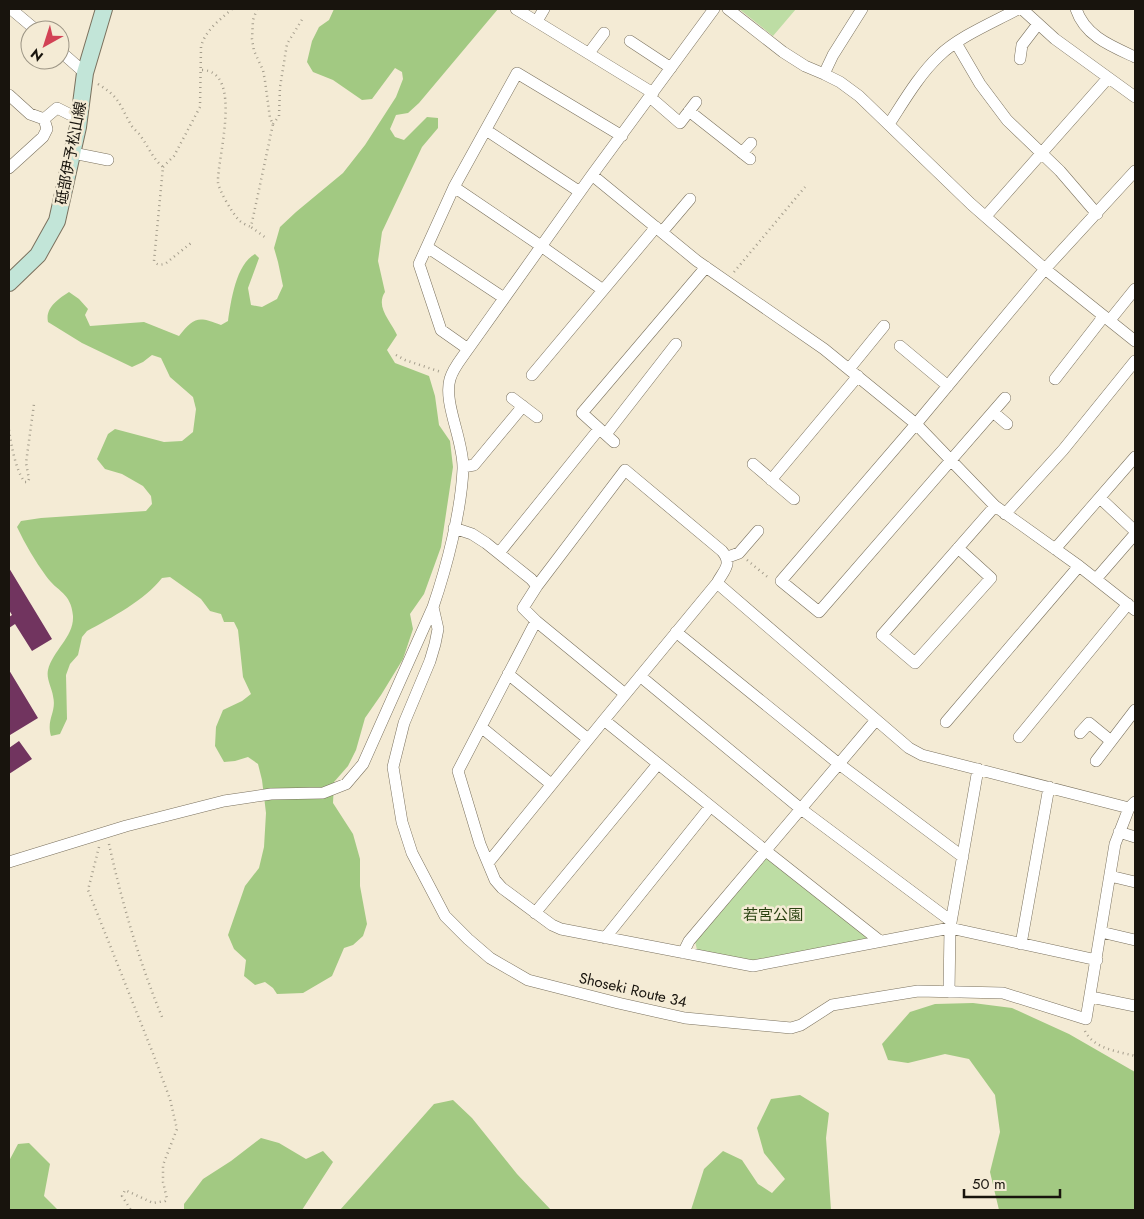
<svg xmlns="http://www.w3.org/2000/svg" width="1144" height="1219" font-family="Jost,'Noto Sans JP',sans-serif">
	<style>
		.green { fill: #bddda4 }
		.forest { fill: #a2c982 }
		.building { fill: #71345f }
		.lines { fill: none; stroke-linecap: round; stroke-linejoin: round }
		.street-casing { stroke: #7a715e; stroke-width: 12 }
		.secondary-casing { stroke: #7a715e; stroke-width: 18 }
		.path { stroke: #a49d8c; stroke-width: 2.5; stroke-dasharray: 1 4; stroke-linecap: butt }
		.street { stroke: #fff; stroke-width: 11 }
		.secondary { stroke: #c2e5d8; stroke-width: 16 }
		.labels { text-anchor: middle; stroke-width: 5; stroke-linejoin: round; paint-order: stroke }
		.street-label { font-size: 15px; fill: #18140d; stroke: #f4ebd5 }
		.park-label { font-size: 15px; fill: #2b4312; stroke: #f4ebd5 }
	</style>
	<rect width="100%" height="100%" fill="#f4ebd5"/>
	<path class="green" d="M739 9H796L773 36Z
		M767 856 872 939 749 961 697 950 695 941Z"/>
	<path class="forest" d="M334 9H498L419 103 408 113 396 115 390 129 395 137 404 140 427 117 438 118V128L422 147 382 232 378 261 385 292C375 307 391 321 397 335L387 350 395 363 429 376 435 396 439 425 450 441 453 467 441 547 424 594 410 614 413 629 403 659 381 695 365 718 356 750 348 766 334 782 333 803 353 834 360 859V886L367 924 363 936 353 945 344 948 332 976 303 993 277 994 273 988 265 982 255 985 244 976 246 960 234 949 228 935 245 886 259 868 264 847 266 813 262 780 258 764 248 757 235 761 224 762 215 746 216 727 223 710 242 701 251 694 243 677 238 630 234 622H224L221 614 210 611 201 599 170 577 162 578C145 600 111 618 87 631L82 637 78 655 70 664 66 675 67 719 60 734 51 736C46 719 57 712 53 696 52 688 46 679 48 670 53 650 74 637 73 616 71 592 57 592 46 576 35 561 25 544 17 527L21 521 41 518 146 511 152 504 151 496 143 486 122 474 105 469 97 459 108 434 115 429 164 442 182 441 193 432 196 409 193 397 170 377 161 358 152 355 143 362 132 367 82 343 48 322C45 308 58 299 69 292L79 299 88 309 85 315 90 326 144 322 179 336C194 317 198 316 221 325L228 321C231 301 236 264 255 254L259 258 248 288 251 305 262 307 277 299 283 286 278 262 274 248 280 227 296 212 343 173 365 145 396 97 403 79 402 72 395 68 372 99 362 100 333 80 313 72 307 62 312 41 319 27 329 20Z
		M973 1003 1012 1008 1069 1034 1135 1072V1210H999L990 1172 1000 1132 995 1095 969 1059 945 1054 908 1063 888 1060 882 1044 910 1012 935 1004Z
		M800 1095 829 1113 826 1138 831 1210H691L704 1169 723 1151 742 1160 758 1184 772 1193 785 1179 764 1153 757 1128 771 1099Z
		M453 1100 472 1118 517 1174 551 1210H340L434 1104Z
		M261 1138 279 1143 306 1159 323 1151 333 1162 302 1210H184V1204L203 1179 231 1161Z
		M29 1143 50 1164 44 1196 58 1210H9V1161L18 1144Z"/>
	<path class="building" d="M9 568 52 639 32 651 15 624 9 628V617L12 615 9 610Z
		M9 670 38 718 10 735 9 734Z
		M19 741 32 759 9 774V748Z"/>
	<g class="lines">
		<defs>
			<path id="street" d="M11 9 36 30
				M516 9 653 93
				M728 9 783 52 805 66 824 74 840 82 859 96 971 204 1045 269 1135 341
				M1022 9 1055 39 1135 97
				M1076 9C1085 36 1111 46 1135 57
				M537 21 544 9
				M630 41 671 68
				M956 43 980 84 1007 120 1060 171 1097 214
				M60 51 85 73
				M589 53 604 33
				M1020 59 1022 45 1038 24
				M824 74 833 55 862 9
				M9 95 30 114 44 119 47 129 43 137 9 168
				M650 97 680 123 696 102
				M689 111 750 159
				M44 119 57 108 79 119
				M889 124C904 101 919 75 939 56 958 37 994 22 1018 9
				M486 130 580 192
				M73 153 108 160
				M742 153 751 143
				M592 175 697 261 824 349 916 424 995 506 1079 566 1135 610
				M454 187 541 246 603 290
				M986 216 1108 78
				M662 232 690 199
				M427 247 504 298
				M1110 320 1135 289
				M900 346 948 386
				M468 349 441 330 419 264 454 187 517 73 622 136
				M849 369 884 326
				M532 375 656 227
				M1055 379 1104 316
				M512 398 537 417
				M1005 398 819 612 781 581 916 424 1045 269 1135 171
				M993 412 1007 424
				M606 434 676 344
				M614 442 582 413 706 267
				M753 464 794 499
				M463 467 474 465 523 406
				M771 480 858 376
				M1100 498 1135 531
				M1005 514 1063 450 1135 361
				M454 528 472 534 486 543 531 579 537 586
				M958 548 991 578 915 663 882 635 995 506
				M1055 549 1135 457
				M499 553 599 429
				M728 557 739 553 758 531
				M1096 579 1135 534
				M433 607 438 629 435 644 430 661 404 723 393 767 402 822 412 853 445 916 468 939 490 958 528 980 618 1003 685 1018 791 1028 801 1025 832 1005 918 991 1003 993 1086 1019 1115 844 1129 808 1135 802
				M536 621 625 694
				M676 632 839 764 963 857
				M508 674 588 739
				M640 676 801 809 951 921
				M604 720 766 851 880 941
				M946 722 1079 566
				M481 727 551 784
				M1080 733 1089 723 1111 741
				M1019 737 1128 604
				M1096 761 1135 710
				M1119 832 1135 837
				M9 862 126 826 224 801 271 794 323 793 346 784 363 764 433 607C447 566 461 512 463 469 464 441 443 403 450 379 453 368 462 358 468 349L592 175 714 9
				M488 863 604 720 717 583
				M1110 876 1135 882
				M535 913 658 764
				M1101 932 1135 940
				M605 938 710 807
				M1021 944 1049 787
				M683 953 689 941 876 720
				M1097 960 950 928 753 966 561 929 552 925 502 888 495 880 480 844 458 771 536 621 523 608 537 586 625 470 722 551C733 564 724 570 717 583L909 748 922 755 1129 808
				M949 992 950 928 978 769
				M1091 997 1135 1006"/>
			<path id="secondary" d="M9 283 38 255 57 221 78 127 85 73 104 9"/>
		</defs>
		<use href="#street" class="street-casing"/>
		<use href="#secondary" class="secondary-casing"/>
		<path class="path" d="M257 9 253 20 252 39 254 51 263 70 265 81 270 118 273 124 251 227 266 238
			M202 70C244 71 217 159 218 182 218 189 233 214 238 219 241 223 247 225 251 227
			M98 84C119 97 119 103 130 123 132 128 137 131 140 135 148 146 153 159 163 167L154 261C157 265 159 265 165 264L191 243
			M273 124 279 116 280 87 287 44 303 18
			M163 167 174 156 200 107 201 47C205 30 220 20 232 9
			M734 272 805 187
			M396 355 405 360 441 372
			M9 430C11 444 16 472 25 482H28L29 479 26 463 34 404
			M747 560 770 579
			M109 844C122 903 139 961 162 1017
			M99 847 88 890 154 1056 170 1099 177 1129 163 1165V1182L167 1199 165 1201 153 1203 125 1190 122 1196 131 1210
			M1085 1031C1094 1049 1117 1051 1135 1056"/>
		<use href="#street" class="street"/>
		<use href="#secondary" class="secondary"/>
	</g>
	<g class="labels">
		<g class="street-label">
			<text transform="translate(71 153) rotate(-79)" y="5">砥部伊予松山線</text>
			<text transform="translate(633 990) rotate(13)" y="5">Shoseki Route 34</text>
		</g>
		<g class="park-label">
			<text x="773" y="920">若宮公園</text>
		</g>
	</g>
	<rect width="1144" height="1219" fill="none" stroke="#18140d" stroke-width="20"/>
	<g transform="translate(45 45) rotate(219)"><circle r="24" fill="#f4ebd5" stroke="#9c9585"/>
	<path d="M0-4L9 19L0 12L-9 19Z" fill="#d24255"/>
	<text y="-8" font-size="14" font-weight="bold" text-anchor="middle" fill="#18140d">N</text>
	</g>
	<path d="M964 1189v8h96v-8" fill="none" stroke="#18140d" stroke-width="2.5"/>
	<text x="972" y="1189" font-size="15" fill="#18140d" stroke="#f4ebd5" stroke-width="4" paint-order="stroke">50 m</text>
</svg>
